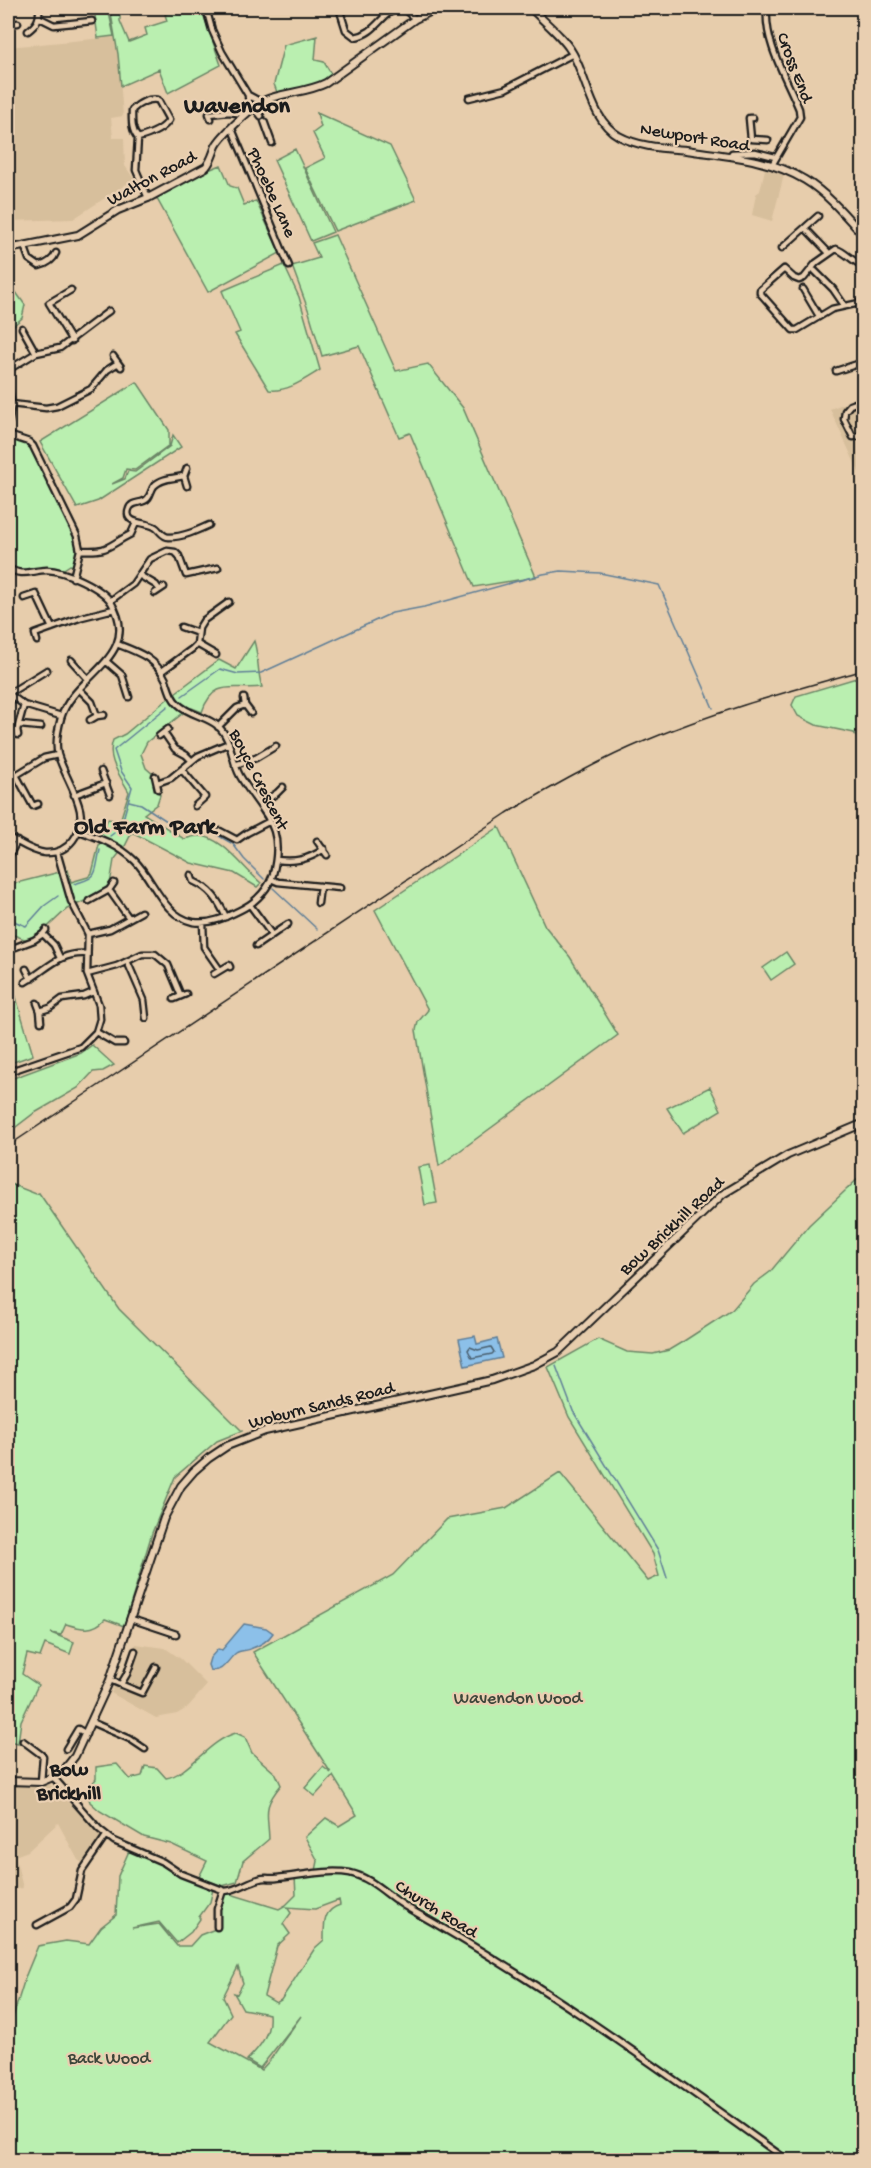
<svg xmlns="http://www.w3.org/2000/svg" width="871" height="2168" font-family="'Gochi Hand',sans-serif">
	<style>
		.built { fill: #d7bf9c }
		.green { fill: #baefb0; stroke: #6b8666; stroke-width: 1.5; fill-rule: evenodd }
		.water { fill: #8cc0e9; stroke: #5f7e97; stroke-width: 1.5 }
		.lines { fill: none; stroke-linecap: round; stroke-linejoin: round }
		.shore { stroke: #495e6e; stroke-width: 1.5 }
		.stream { stroke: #5f7e97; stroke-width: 1.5 }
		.minor-casing { stroke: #1c1c1c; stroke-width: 9 }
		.tertiary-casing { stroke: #1c1c1c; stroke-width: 10 }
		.minor { stroke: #e9cfb1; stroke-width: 4.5 }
		.tertiary { stroke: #e9cfb1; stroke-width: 6 }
		.rail { stroke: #1c1c1c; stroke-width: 1.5 }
		.labels { text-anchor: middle; stroke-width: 4.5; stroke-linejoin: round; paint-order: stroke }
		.street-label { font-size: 18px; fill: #1c1c1c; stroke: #e9cfb1 }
		.park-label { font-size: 18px; fill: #3c463a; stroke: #e9cfb1 }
		.quarter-label { font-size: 21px; font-weight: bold; fill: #1c1c1c; stroke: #e9cfb1 }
		.district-label { font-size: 24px; font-weight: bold; fill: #1c1c1c; stroke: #e9cfb1 }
	</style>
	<rect width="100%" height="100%" fill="#e7cdac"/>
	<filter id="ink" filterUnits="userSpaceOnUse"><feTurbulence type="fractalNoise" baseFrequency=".0167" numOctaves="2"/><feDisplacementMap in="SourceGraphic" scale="12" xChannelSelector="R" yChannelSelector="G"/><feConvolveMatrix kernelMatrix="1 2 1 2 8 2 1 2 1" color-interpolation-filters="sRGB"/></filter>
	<g filter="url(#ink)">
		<path class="built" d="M115 37 118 54 123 116 111 118 113 138H124L125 166 134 179 73 219 8 221V47Z
			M765 169 784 175 772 221 752 215 756 194 760 191Z
			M863 396V481L830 409Z
			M136 1644 165 1648 181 1659 207 1685 187 1708 177 1714 156 1718 111 1693Z
			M48 1783 104 1836 84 1864 78 1860 58 1823 28 1851 15 1856 23 1888 8 1890V1785L41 1787Z"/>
		<path class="green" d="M94 8H108L114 36 98 38Z
			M110 8H120V21L129 42 147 35 145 28 167 21 165 14 187 8H201L221 65 168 93 159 69 121 86 118 54Z
			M317 36 315 60 324 62 333 77 316 87 278 95 274 84 284 45Z
			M317 113 390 146 416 200 335 231 305 168 325 158 313 133 321 127Z
			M295 149 333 232 311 241 274 160Z
			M221 165 230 186 237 188 244 205 256 201 280 253 208 292 156 197 183 180Z
			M335 235 396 371 428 364 463 408 536 577 474 587 410 433 399 437 359 346 322 356 309 312 292 266 319 258 312 243Z
			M284 265 299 297 320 370C305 379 288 392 269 390L235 334 240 332 222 291Z
			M13 288 25 305 22 318 13 326 8 325V292Z
			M137 382 169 430V445L135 470 126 469 123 478 112 484 125 479 128 471 135 472 170 446 173 435 181 447 98 501 77 508 40 442Z
			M8 438 25 443 30 448 74 535 76 543 75 566 70 565 64 569 63 572C46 572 21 576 8 564Z
			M254 641C259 657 257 672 262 687 234 691 214 677 202 712L192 708 187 710 147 742 141 754 146 768 155 776 160 795 157 804 144 814 184 839C188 838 194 836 198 836 221 835 244 869 261 883L257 887 234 873 191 863 132 832 125 846 114 860 109 890 67 909 39 935 27 940 8 933V885L68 870 71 882 88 877 92 873 103 829 108 819 120 821 129 792C120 775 106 759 113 740L125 734 171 696 219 660 236 669Z
			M863 676V746L854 733 816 725 798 716 792 705 796 696Z
			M499 827 545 926 570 957 618 1035 439 1166 416 1030 418 1022 428 1010 375 910Z
			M786 952 794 964 771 980 763 968Z
			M8 970 33 1055 8 1064Z
			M92 1045 114 1065 103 1071 93 1072 78 1088 33 1114 8 1133V1080L81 1053Z
			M710 1087 721 1110 683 1133 667 1108Z
			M430 1165 437 1203 425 1205 418 1167Z
			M863 1174V2160H8V2033L26 1975 38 1946 66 1941 89 1944 101 1927 116 1915 118 1876 129 1851 160 1864 178 1876 213 1889 210 1902 199 1917 200 1919 191 1932 177 1943 159 1922 132 1928 159 1924 177 1946H190L200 1935 218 1928V1909L224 1892 279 1909 286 1905 296 1895 295 1877 316 1871 318 1861 305 1837 326 1818 339 1826 357 1815 333 1776 315 1796 305 1788 323 1767 331 1773 253 1652 393 1575 447 1519 506 1508 560 1473 648 1581 659 1576 653 1554 569 1417 548 1367 598 1339 627 1352 653 1354 669 1350 684 1341 732 1310 754 1284 770 1272 809 1225ZM339 1900 340 1905C323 1910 324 1924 324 1940L315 1948 281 2000 276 2003 264 1996 277 1946 290 1934 283 1924 291 1913 287 1907 315 1909ZM238 1967 243 1983 237 1994 234 1993 243 2009 269 2014C271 2034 260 2047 247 2060L260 2068 301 2016 270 2060 261 2070 210 2042 231 2014 223 1997Z
			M8 1183 36 1194 39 1193 119 1309 242 1431 217 1441 175 1477 152 1533 124 1626 105 1619C93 1632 82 1629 66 1624L61 1635 51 1633 74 1642 70 1654 45 1644 40 1657 27 1654 22 1674 38 1685 21 1721 18 1743 8 1741Z
			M236 1733 245 1737 252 1753 276 1774 281 1785C262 1808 268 1812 269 1839L243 1861 237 1882 222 1886 199 1877 207 1861 171 1844 144 1837 100 1811 90 1802 88 1795 90 1786 96 1779V1767L117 1764 130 1779 142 1776 145 1766 157 1768 166 1778C188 1775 209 1740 236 1733Z"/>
		<path class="water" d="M475 1336 477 1344 497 1339 502 1358 465 1366 459 1339Z
			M244 1624 266 1628 273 1633C268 1641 259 1646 250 1649 246 1651 240 1650 236 1653 227 1660 224 1673 210 1670L208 1665 210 1658 218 1649 222 1650Z"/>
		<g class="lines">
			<path class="shore" d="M470 1347 478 1350 491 1347 494 1352 492 1354 472 1358 468 1350Z"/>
			<path class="stream" d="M182 696 220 669 238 674 261 673 392 613 424 607 543 574 561 571 600 573 659 585 713 708
				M129 801 141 804 185 833 198 828 207 829 226 840 233 844 244 859 264 879
				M122 823 132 787 121 771 114 750 168 706
				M110 836 114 833
				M74 884C100 877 94 874 100 850
				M273 888 317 929
				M8 914 16 922 26 926 44 906 58 896
				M556 1366 573 1411 658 1550 667 1578"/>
			<defs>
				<path id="minor" d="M206 8 212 30 222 52 248 95 261 102
					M339 8 346 30 355 37C378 33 381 11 401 8
					M403 8 415 19
					M767 8C764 43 786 77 799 109L800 117 772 165
					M40 18 54 25 92 21
					M8 24 18 23
					M28 31C37 24 40 19 39 8
					M248 95 249 111
					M469 98 505 89 573 54
					M254 107 261 116
					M753 118H749L751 139 768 140
					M211 119 209 114 229 112 245 114
					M264 121 272 143
					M232 129 289 266
					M138 138C149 135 163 130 169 120L158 100C149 98 139 103 132 110 132 120 131 130 138 138L136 170 148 198
					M730 156 732 153 755 152 775 157
					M805 228 829 253
					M24 245 29 259 39 266C47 264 53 261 56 253
					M782 248 818 216
					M864 266C852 262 846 252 836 249L816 263 804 278 799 280 794 278 784 269 760 290V293L793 330H797L832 309 864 302
					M815 271 833 289 844 305
					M803 289 819 316
					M71 290 49 303 72 341
					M22 328 36 353
					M113 356 121 367
					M8 370 36 353 60 348 109 311
					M836 371 864 362
					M864 400 850 405 845 411 844 419 853 437 864 436
					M11 404 46 408 57 406 91 389 107 370 118 363
					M8 435 29 442 33 446 77 536 80 550 73 578
					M187 468 184 476 187 486
					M184 476C175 478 161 478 154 486 151 490 151 494 148 498 143 505 132 500 129 509 123 525 148 522 155 527 160 530 162 537 169 537 183 537 196 531 209 525
					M80 550C110 552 107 546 131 534L136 523
					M8 567C20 578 32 570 47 570 64 570 102 588 111 602 144 657 73 675 61 718 58 729 55 744 58 755 64 774 76 791 80 810 84 832 69 854 45 853 32 852 19 842 8 837
					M139 575 156 585 159 589
					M155 593 164 587
					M24 598 36 594 52 628
					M110 601 133 584 150 559 167 551 175 552 179 556 186 575 218 568
					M181 627 198 633
					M37 641 35 634 82 617 114 609
					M197 644 216 655
					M71 660 88 679
					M107 662 122 675 129 697
					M162 671 192 649 197 644 199 628 204 620 229 602
					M79 689 92 702 97 716
					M8 693 24 705 61 716
					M8 694 47 670
					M245 705 251 713
					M90 720 97 716 104 715
					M20 725 41 727
					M218 727 237 708 245 705 244 698
					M164 733 175 749 186 755 191 760
					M18 735 17 730 24 705
					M159 736 168 729
					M235 765 256 758 276 746
					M182 770 205 797 195 806
					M101 771 110 795
					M16 775 33 806 38 804
					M155 776 158 789
					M8 780 44 758 58 755
					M157 783 171 778 198 756 229 743
					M74 795 106 783
					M260 804 277 793 283 787
					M79 831C99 838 119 845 135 861 154 880 163 916 193 922 212 925 228 916 244 908 257 901 269 888 273 874 286 824 262 814 240 776 231 760 232 739 218 726 206 716 189 715 178 704 171 698 169 689 166 680 156 658 138 652 117 644
					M220 831 237 840 247 833 270 821
					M317 841 327 855
					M8 858 17 841
					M276 860C296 862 308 860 324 849
					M191 875 193 881C211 889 218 900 226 917
					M271 879 278 882 340 888
					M109 890 129 918
					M89 901 109 890 114 883
					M318 903 320 886
					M250 905 272 935
					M203 923 204 947 220 970
					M46 930 43 934 54 945 60 958
					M88 934 110 929 141 912
					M256 946 288 924
					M13 948 34 940 43 934
					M127 961 144 1000 146 1018
					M26 969 31 979
					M87 974 117 966 142 954H155L168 965 181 996
					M214 974 229 965 230 967
					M25 982C48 969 58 952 87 954
					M174 999 186 994
					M37 1003 40 1011 41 1022
					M40 1011 50 1008 62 999 84 996 93 992
					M96 1032 115 1043H124
					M8 1072 81 1047 96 1032 100 1019 99 1005 87 974 88 934 71 901 57 852
					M131 1619 176 1634
					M110 1680 142 1693 156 1667
					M121 1684 127 1674 135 1651
					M91 1722 130 1739 145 1749
					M23 1741 43 1756 41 1782
					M66 1749 78 1729 86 1734
					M53 1777 99 1829 114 1841 163 1862 181 1874 225 1891C238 1890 247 1882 259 1879 265 1877 271 1879 277 1878 300 1876 326 1869 350 1873 373 1878 388 1897 408 1908 540 1982 664 2072 787 2160
					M37 1925 70 1907 76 1899 82 1871 106 1836
					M217 1927V1909L223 1890"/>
				<path id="tertiary" d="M531 8C545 23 563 36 573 54 588 81 591 120 619 136 639 147 664 148 686 150 726 156 769 158 805 180 828 194 846 216 864 236
					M8 249 78 235 118 210 148 198 206 167C212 160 213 153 216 146 221 136 253 106 263 101 283 92 306 93 326 83L415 19 438 8
					M8 386 11 404 8 422
					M8 1781 41 1782 53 1777 64 1770 75 1756 110 1680 164 1518 181 1486 194 1471 209 1458 227 1446 265 1431 492 1380 534 1365 558 1352 723 1194 788 1155 864 1123"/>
			</defs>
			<use href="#minor" class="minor-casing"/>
			<use href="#tertiary" class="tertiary-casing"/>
			<use href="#minor" class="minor"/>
			<use href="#tertiary" class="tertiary"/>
			<path class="rail" d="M8 1146 507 813C552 787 597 761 645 741 716 711 790 691 864 670"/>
		</g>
	</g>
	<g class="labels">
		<g class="street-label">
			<text transform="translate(796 67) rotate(69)" y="6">Cross End</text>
			<text transform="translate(695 136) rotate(9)" y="6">Newport Road</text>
			<text transform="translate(151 177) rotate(-28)" y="6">Walton Road</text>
			<text transform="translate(273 192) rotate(66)" y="6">Phoebe Lane</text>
			<text transform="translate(260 779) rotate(63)" y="6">Boyce Crescent</text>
			<text transform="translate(671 1225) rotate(-43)" y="6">Bow Brickhill Road</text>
			<text transform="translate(321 1404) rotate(-14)" y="6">Woburn Sands Road</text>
			<text transform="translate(437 1908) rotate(32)" y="6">Church Road</text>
		</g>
		<g class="park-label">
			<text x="518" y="1703">Wavendon Wood</text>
			<text x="109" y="2063">Back Wood</text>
		</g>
		<g class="quarter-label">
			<text x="69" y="1775">Bow<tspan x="69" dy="24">Brickhill</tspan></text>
		</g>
		<g class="district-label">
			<text x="237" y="112">Wavendon</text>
			<text x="145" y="833">Old Farm Park</text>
		</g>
	</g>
	<rect width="871" height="2168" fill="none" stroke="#e9cfb1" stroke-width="30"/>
	<rect x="15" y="15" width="841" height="2138" fill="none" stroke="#1c1c1c" stroke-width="2" filter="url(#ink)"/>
</svg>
